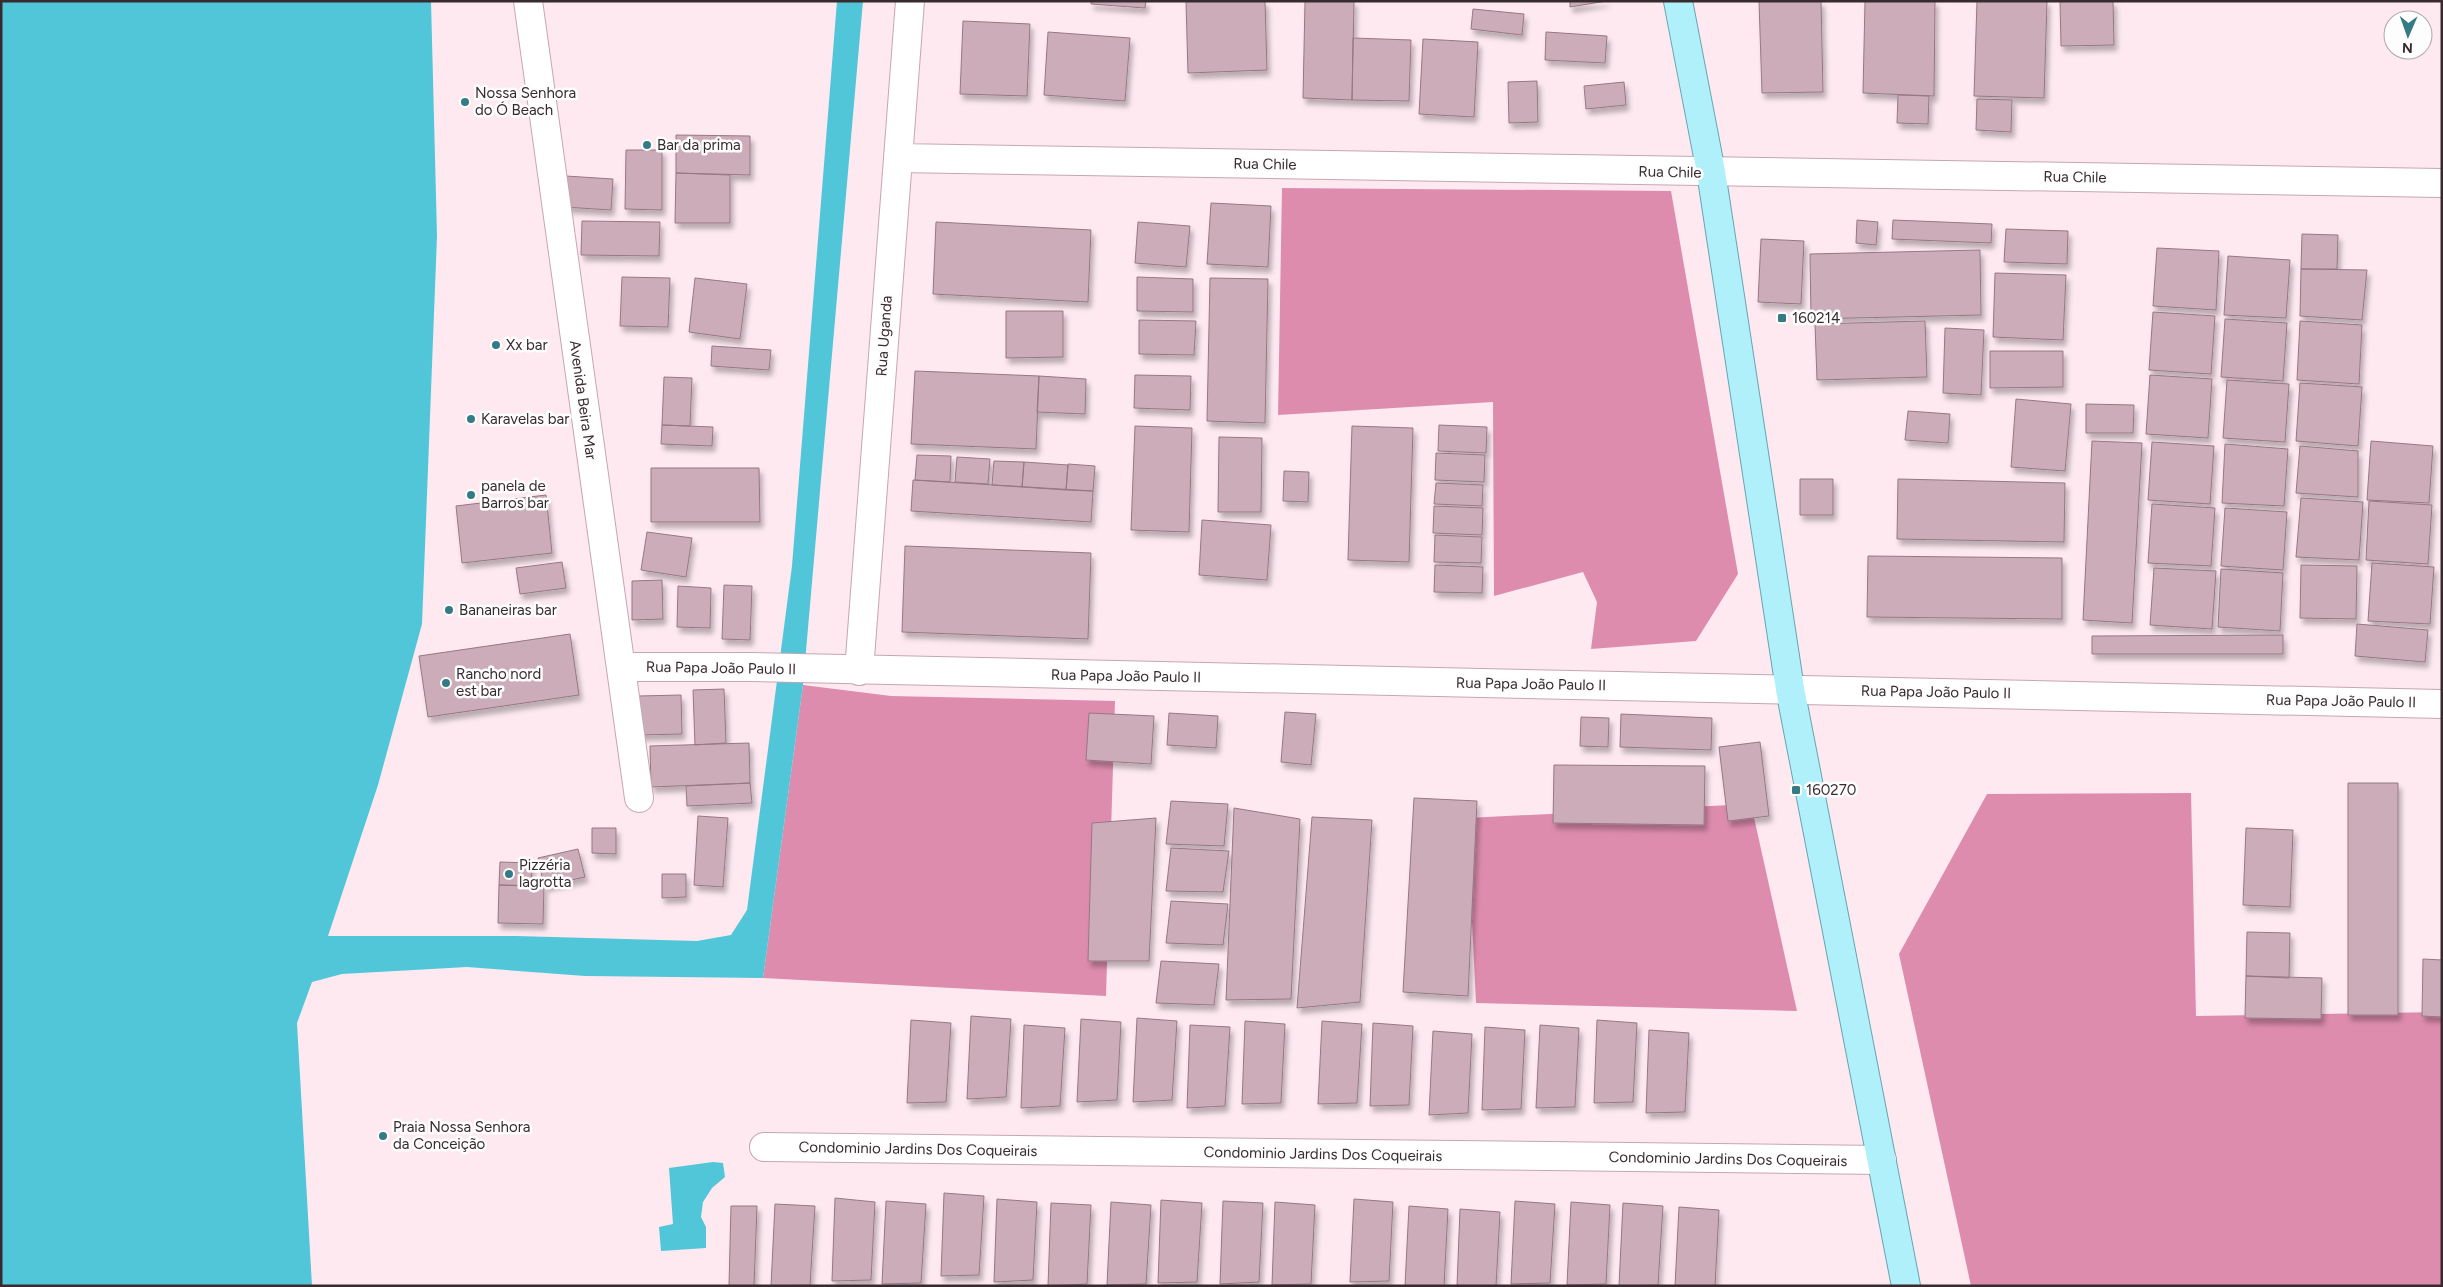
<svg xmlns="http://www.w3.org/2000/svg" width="2443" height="1287" font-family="Figtree,sans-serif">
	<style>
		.forest { fill: #de8cae }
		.water { fill: #50c6d8 }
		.building { fill: #cbacb8; stroke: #967883; filter: url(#shadow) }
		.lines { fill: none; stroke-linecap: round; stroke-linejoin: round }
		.minor-casing { stroke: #c5a6b2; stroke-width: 30 }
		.major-casing { stroke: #64a5b1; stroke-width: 30 }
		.minor { stroke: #fff; stroke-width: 28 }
		.major { stroke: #b0f0fa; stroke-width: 28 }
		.poi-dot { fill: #347b86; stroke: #fdfdfd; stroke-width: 2 }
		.labels { text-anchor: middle; stroke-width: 5; stroke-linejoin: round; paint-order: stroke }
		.poi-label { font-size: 15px; fill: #382b30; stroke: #fdfdfd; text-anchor: start }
		.street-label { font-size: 15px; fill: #382b30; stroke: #fdfdfd }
	</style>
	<defs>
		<filter id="shadow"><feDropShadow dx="3" dy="5.5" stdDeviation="2.5" flood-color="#0004"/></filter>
	</defs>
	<rect width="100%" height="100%" fill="#fee9f1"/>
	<path class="forest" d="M1282 188 1671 191 1738 574 1696 641 1591 649 1597 602 1583 572 1494 596 1493 402 1278 415Z
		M803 685 891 696 1115 701 1106 996 763 978Z
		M2191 793 2196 1016 2442 1012V1286H1971L1899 954 1987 794Z
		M1751 804 1797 1011 1476 1003 1467 818Z"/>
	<path class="water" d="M1 1H431L437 236 422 624 378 785 328 936H516L697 941 731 935 747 910 792 566 837 1H863L803 685 763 978 585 976 467 967 342 974 312 982 297 1023 312 1286H1Z
		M713 1162 723 1163 725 1177 712 1188 703 1202 701 1217 706 1227V1248L661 1251 659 1227 673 1224 669 1168Z"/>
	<path class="building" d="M1091 1H1146L1145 8 1091 4Z
		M1186 1H1265L1267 70 1188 73Z
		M1305 1H1354L1352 100 1303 98Z
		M1570 1H1607L1570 7Z
		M1759 1H1821L1823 92 1762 93Z
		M1865 1H1935L1934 96 1863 93Z
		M1977 1H2047L2044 98 1974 96Z
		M2060 1H2113L2114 45 2061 46Z
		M1473 9 1524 14 1522 35 1471 29Z
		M963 21 1030 24 1027 96 960 94Z
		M1048 32 1130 38 1125 101 1044 95Z
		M1546 32 1607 36 1605 63 1545 60Z
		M1353 38 1411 40 1409 101 1352 100Z
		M1423 39 1478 42 1474 117 1419 114Z
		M1537 81 1538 122 1509 123 1508 82Z
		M1624 82 1626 105 1586 109 1584 86Z
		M1898 95 1929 96 1928 124 1897 123Z
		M1977 99 2012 100 2011 132 1976 130Z
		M676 135 750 136V175L676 173Z
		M626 150H662V210L625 209Z
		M676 173 730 175V223H675Z
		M566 176 613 179 611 210 564 207Z
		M1211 203 1271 206 1268 267 1207 264Z
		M1857 220 1878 222 1876 245 1856 243Z
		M1893 220 1992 224 1991 243 1892 239Z
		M582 221 660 222 659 256 581 255Z
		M936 222 1091 230 1088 302 933 294Z
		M1138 222 1190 226 1186 267 1135 263Z
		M2006 229 2068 231 2067 264 2004 262Z
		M2302 234 2338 235 2337 269H2301Z
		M1761 239 1804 241 1801 304 1758 302Z
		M2157 248 2219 251 2216 310 2153 306Z
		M1980 250 1981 315 1811 319 1810 254Z
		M2228 256 2290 260 2286 318 2224 315Z
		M2301 269 2367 270 2362 320 2300 316Z
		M1995 273 2066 275 2063 340 1993 337Z
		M622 277 670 278 668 327 620 326Z
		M1137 277 1193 279V312L1137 311Z
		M695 278 747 284 740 339 689 332Z
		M1210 278 1268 279 1265 423 1207 421Z
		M1006 311H1063V357L1006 358Z
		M2153 312 2215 316 2211 374 2149 370Z
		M2225 319 2287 323 2283 381 2221 377Z
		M1139 320 1196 321 1194 355 1139 354Z
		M1925 321 1927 377 1817 380 1815 324Z
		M2300 321 2362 325 2359 384 2297 380Z
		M1945 328 1984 330 1981 395 1943 393Z
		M712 346 771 350 769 370 711 366Z
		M1990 351H2063V387L1990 388Z
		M915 371 1039 376 1036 449 911 444Z
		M1135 375 1191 376 1190 410 1134 408Z
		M2150 375 2212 379 2208 438 2146 434Z
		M1039 376 1086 379 1085 414 1037 412Z
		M664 377 692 378 690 426 662 425Z
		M2227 380 2289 384 2285 442 2223 438Z
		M2300 383 2362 387 2358 446 2296 441Z
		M2016 399 2071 404 2065 471 2011 467Z
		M2086 404 2134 405 2133 433H2086Z
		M1908 411 1950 414 1948 443 1905 440Z
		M662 425 713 427 712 446 661 444Z
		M1439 425 1487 427 1486 453 1438 451Z
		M1135 426 1192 428 1189 532 1131 530Z
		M1352 426 1413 428 1409 562 1348 560Z
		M1219 437 1262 438 1261 512H1218Z
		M2092 441 2142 443 2132 623 2083 620Z
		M2371 441 2433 446 2429 503 2367 500Z
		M2152 442 2214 446 2210 504 2148 500Z
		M2225 444 2288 449 2284 506 2222 503Z
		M2300 446 2358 451V497L2296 493Z
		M1436 453 1485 455 1484 482 1435 480Z
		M917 455 951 456 950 482 915 480Z
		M957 457 990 459 988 484 955 482Z
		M994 461 1024 462 1022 487 992 485Z
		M1024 462 1068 465 1066 490 1022 487Z
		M1068 464 1095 466 1093 491 1066 490Z
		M651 468H759L760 522H651Z
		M1284 471 1309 472 1308 502 1283 501Z
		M1800 479H1833V515H1800Z
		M1898 479 2065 483 2064 542 1897 539Z
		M913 480 1093 491 1091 522 911 511Z
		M1436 483 1483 485 1482 506 1434 504Z
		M546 495 552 553 462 563 456 506Z
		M2301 498 2363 502 2359 560 2296 557Z
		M2369 501 2432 505 2428 564 2366 560Z
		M2152 504 2215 508 2211 566 2148 563Z
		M1434 506 1483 508 1482 535 1433 533Z
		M2225 508 2287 512 2283 570 2221 566Z
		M1202 520 1271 525 1267 580 1199 575Z
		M647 532 692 538 686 577 641 570Z
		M1435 535 1482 537 1481 563 1434 562Z
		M905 546 1091 553 1088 639 902 632Z
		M1868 556 2062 558V619L1867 617Z
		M562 562 566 588 520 594 516 568Z
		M2372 563 2434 567 2430 624 2368 621Z
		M1435 565 1483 567 1482 593 1434 592Z
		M2301 565 2357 566 2356 619 2300 618Z
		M2154 568 2216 571 2212 629 2150 625Z
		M2221 569 2283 573 2280 631 2218 627Z
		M662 580 663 619 632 620V581Z
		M724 585 752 586 750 640 722 639Z
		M678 586 711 588 710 628 677 627Z
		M2357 624 2428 630 2425 662 2355 656Z
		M570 634 579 695 428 717 419 656Z
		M2283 635V654H2092V636Z
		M724 689 726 743 695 745 693 690Z
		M681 695 682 734 639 735 638 696Z
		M1285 712 1316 714 1311 765 1281 762Z
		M1089 713 1154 716 1151 764 1086 760Z
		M1169 713 1218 716 1216 748 1167 745Z
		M1621 714 1712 718 1711 750 1620 747Z
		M1581 717 1609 718 1608 747 1580 746Z
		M1760 742 1769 816 1728 821 1719 747Z
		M749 743 750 783 651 787 650 746Z
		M1554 765 1705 766 1704 825 1553 823Z
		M750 783 752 803 687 806 686 786Z
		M2348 783H2398V1015H2348Z
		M1414 798 1477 801 1468 996 1403 992Z
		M1171 801 1228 804 1224 846 1166 844Z
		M1234 808 1300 819 1291 999 1226 1000Z
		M698 816 728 818 723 887 694 885Z
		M1312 817 1372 820 1360 1002 1297 1008Z
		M1156 818 1149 961H1088L1092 823Z
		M592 828H616V854L592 853Z
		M2246 828 2293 830 2290 907 2243 905Z
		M1171 848 1229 851 1223 892 1166 891Z
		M578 849 585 877 544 886 538 858Z
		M500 862 532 863 531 886 499 885Z
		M662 874H686V897L662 898Z
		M499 885 544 886 543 924 498 923Z
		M1171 901 1228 904 1223 945 1166 943Z
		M2247 932 2290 933 2289 978 2246 976Z
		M2423 959 2442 960V1017L2422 1016Z
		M1161 961 1219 964 1214 1005 1156 1003Z
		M2246 976 2322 978 2321 1019 2245 1018Z
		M971 1016 1011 1019 1006 1097 967 1099Z
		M1137 1018 1177 1021 1172 1100 1133 1102Z
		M1081 1019 1121 1022 1117 1100 1077 1102Z
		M911 1020 951 1023 946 1102 907 1103Z
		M1597 1020 1637 1023 1633 1102 1594 1103Z
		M1245 1021 1285 1024 1281 1103 1242 1104Z
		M1322 1021 1362 1024 1357 1103 1318 1104Z
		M1373 1023 1413 1026 1409 1105 1370 1106Z
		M1024 1025 1065 1028 1060 1106 1021 1108Z
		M1190 1025 1230 1027 1225 1106 1187 1108Z
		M1540 1025 1579 1028 1575 1107 1536 1108Z
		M1485 1027 1525 1030 1521 1109 1482 1110Z
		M1649 1030 1689 1033 1685 1112 1646 1113Z
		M1433 1031 1472 1034 1468 1113 1429 1115Z
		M944 1193 984 1196 979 1275 941 1276Z
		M835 1198 875 1202 871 1280 832 1281Z
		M997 1199 1037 1202 1033 1280 994 1282Z
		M1354 1199 1393 1202 1389 1281 1350 1282Z
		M1161 1200 1202 1203 1197 1282 1158 1283Z
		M886 1201 926 1204 921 1283 882 1284Z
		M1223 1201 1263 1203 1259 1282 1220 1284Z
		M1515 1201 1555 1204 1550 1283 1511 1284Z
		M1111 1202 1151 1205 1146 1284 1107 1285Z
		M1275 1202 1315 1205 1311 1284 1272 1285Z
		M1571 1202 1610 1205 1606 1284 1567 1285Z
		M1051 1203 1091 1205 1087 1284 1048 1286Z
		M1623 1203 1663 1206 1658 1285 1619 1286Z
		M775 1204 815 1206 810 1285 771 1286Z
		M731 1206H757L754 1286H729Z
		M1409 1206 1448 1209 1444 1286H1405Z
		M1679 1207 1719 1210 1715 1286H1675Z
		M1460 1209 1500 1212 1496 1286H1457Z"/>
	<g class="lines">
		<defs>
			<path id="minor" d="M528 1 639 798
				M898 158 2442 183
				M621 667H750L2442 704
				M859 671 910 1
				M764 1147 1882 1160"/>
			<path id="major" d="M1678 1 1711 172 1790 689 1906 1286"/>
		</defs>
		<use href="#minor" class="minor-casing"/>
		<use href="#major" class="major-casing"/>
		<use href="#minor" class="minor"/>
		<use href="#major" class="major"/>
	</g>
	<g class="poi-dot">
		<circle cx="465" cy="102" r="5"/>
		<circle cx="647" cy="145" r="5"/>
		<rect x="1777" y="313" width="10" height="10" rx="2.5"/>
		<circle cx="496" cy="345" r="5"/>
		<circle cx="471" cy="419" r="5"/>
		<circle cx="471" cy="495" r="5"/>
		<circle cx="449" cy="610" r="5"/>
		<circle cx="446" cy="683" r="5"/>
		<rect x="1791" y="785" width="10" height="10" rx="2.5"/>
		<circle cx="509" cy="874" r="5"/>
		<circle cx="383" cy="1136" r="5"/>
	</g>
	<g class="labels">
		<g class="poi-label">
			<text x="475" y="98">Nossa Senhora<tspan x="475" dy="17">do Ó Beach</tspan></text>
			<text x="657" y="150">Bar da prima</text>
			<text x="1792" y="323">160214</text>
			<text x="506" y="350">Xx bar</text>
			<text x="481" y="424">Karavelas bar</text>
			<text x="481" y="491">panela de<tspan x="481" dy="17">Barros bar</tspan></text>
			<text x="459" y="615">Bananeiras bar</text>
			<text x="456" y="679">Rancho nord<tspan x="456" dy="17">est bar</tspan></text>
			<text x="1806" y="795">160270</text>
			<text x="519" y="870">Pizzéria<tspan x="519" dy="17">lagrotta</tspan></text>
			<text x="393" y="1132">Praia Nossa Senhora<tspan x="393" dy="17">da Conceição</tspan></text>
		</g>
		<g class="street-label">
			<text transform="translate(1265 164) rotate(1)" y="5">Rua Chile</text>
			<text transform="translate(1670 172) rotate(1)" y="5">Rua Chile</text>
			<text transform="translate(2075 177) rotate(1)" y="5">Rua Chile</text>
			<text transform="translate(884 336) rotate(-86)" y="5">Rua Uganda</text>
			<text transform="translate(583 400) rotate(82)" y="5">Avenida Beira Mar</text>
			<text transform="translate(721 668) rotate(1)" y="5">Rua Papa João Paulo II</text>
			<text transform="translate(1126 676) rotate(1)" y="5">Rua Papa João Paulo II</text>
			<text transform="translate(1531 684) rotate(1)" y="5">Rua Papa João Paulo II</text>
			<text transform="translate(1936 692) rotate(1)" y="5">Rua Papa João Paulo II</text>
			<text transform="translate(2341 701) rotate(1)" y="5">Rua Papa João Paulo II</text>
			<text transform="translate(918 1149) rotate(1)" y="5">Condominio Jardins Dos Coqueirais</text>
			<text transform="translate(1323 1154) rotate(1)" y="5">Condominio Jardins Dos Coqueirais</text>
			<text transform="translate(1728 1159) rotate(1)" y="5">Condominio Jardins Dos Coqueirais</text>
		</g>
	</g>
	<rect width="2443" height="1287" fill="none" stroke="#382b30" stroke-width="5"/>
	<g transform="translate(2408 35) rotate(182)"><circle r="24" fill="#fdfdfd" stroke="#aea9ab"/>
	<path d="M0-4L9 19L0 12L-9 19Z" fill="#347b86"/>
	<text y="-8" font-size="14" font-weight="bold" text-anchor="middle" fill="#382b30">N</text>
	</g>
</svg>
